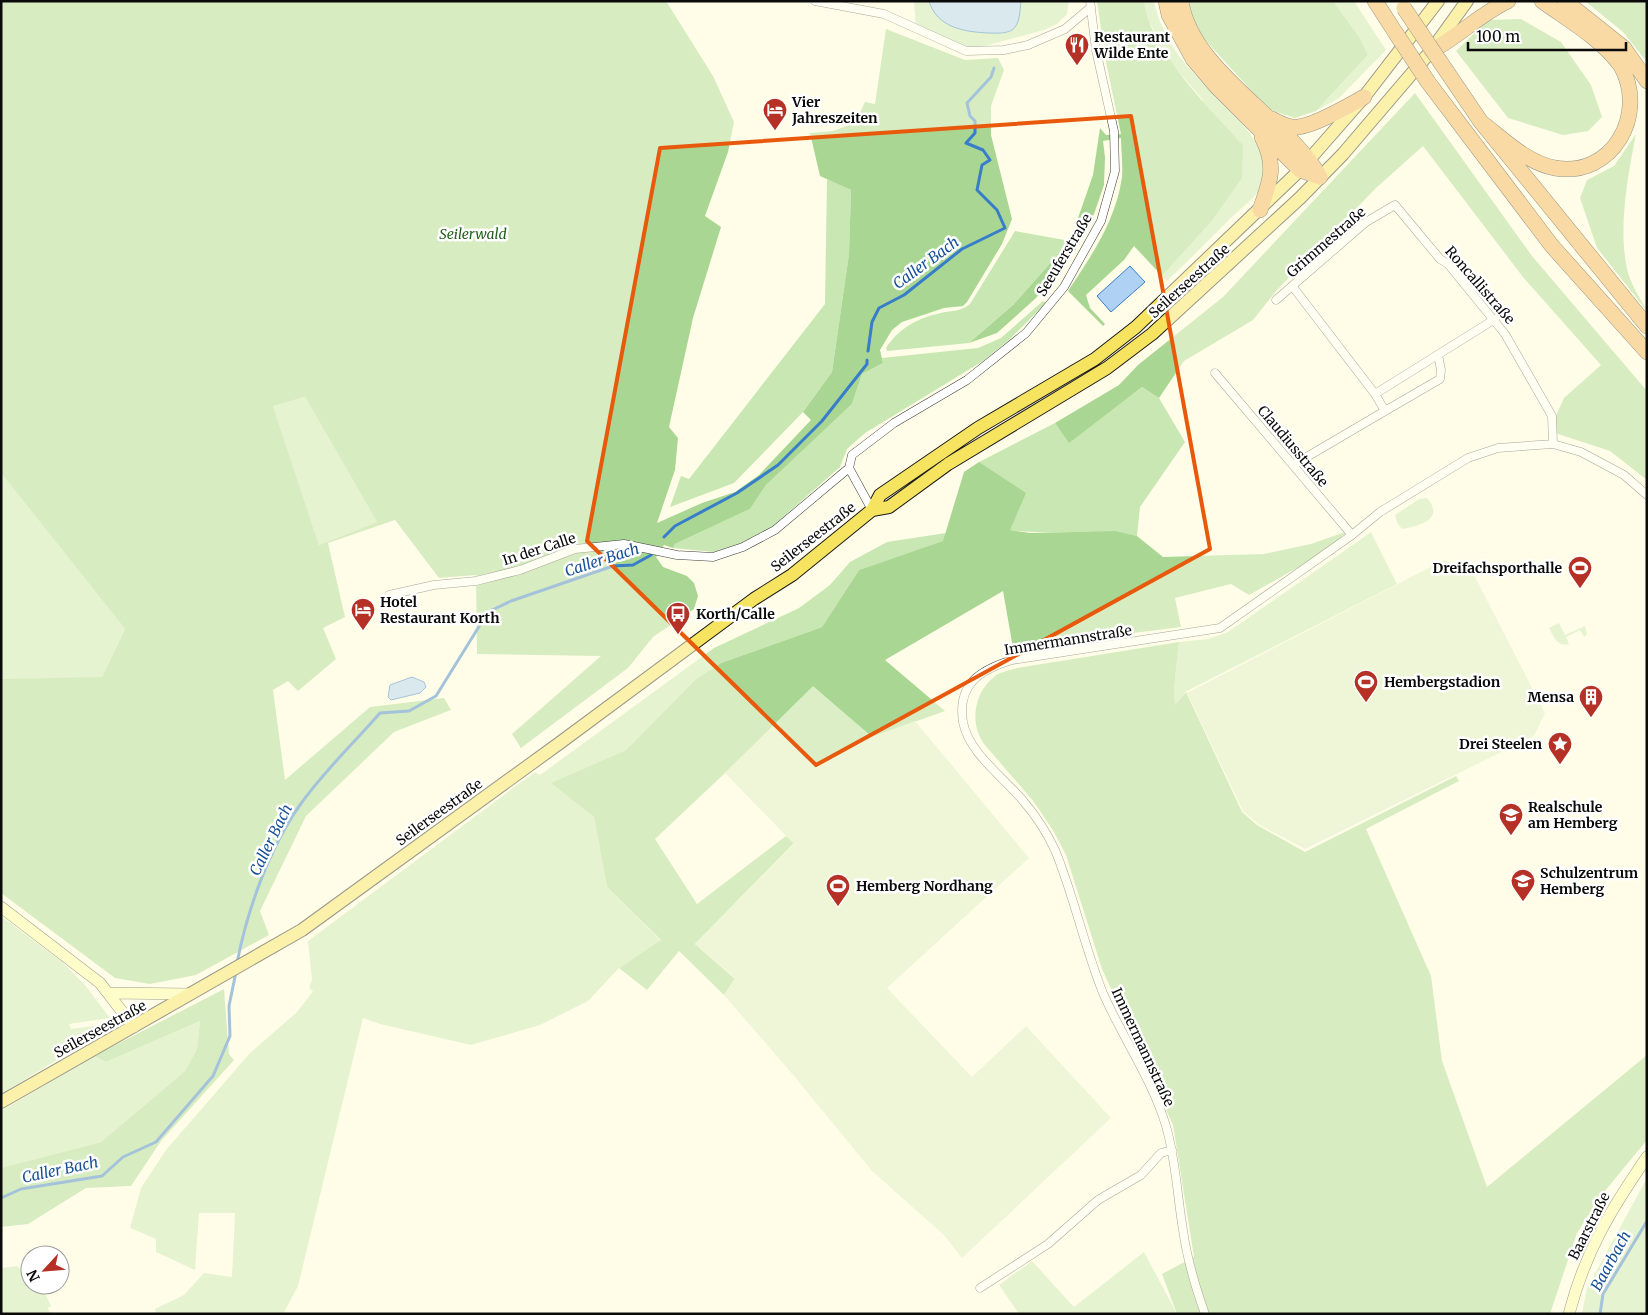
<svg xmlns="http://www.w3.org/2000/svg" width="1648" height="1315" font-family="Merriweather,serif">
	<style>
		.green { fill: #c8e7b3 }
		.forest { fill: #a9d793; fill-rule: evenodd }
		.pitch { fill: #dbeec5 }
		.water { fill: #aed1f4; stroke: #377dc9 }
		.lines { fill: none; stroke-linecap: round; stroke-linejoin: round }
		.stream { stroke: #377dc9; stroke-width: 3 }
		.street-casing { stroke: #3d3d3d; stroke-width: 9 }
		.secondary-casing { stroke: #2c2c2c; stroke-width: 12 }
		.primary-casing { stroke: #1b1b1b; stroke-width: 14 }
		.highway-casing { stroke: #1b1b1b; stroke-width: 16 }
		.street { stroke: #fff; stroke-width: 8 }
		.secondary { stroke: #fcfda4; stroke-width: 11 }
		.primary { stroke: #f6e360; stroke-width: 12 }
		.highway { stroke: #f1ae53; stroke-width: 15 }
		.highway-bridge-casing { stroke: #1b1b1b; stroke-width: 16; stroke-linecap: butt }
		.highway-bridge { stroke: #f1ae53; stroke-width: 15 }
		.marked { fill: none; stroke: #e8590c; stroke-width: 4; stroke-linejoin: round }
		.labels { text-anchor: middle; stroke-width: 5; stroke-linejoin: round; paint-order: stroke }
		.poi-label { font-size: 14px; font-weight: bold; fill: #0a0a0a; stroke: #fff; text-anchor: start }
		.park-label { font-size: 14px; font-style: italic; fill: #235f1d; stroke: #fff }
		.street-label { font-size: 14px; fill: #0a0a0a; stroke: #fff }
		.water-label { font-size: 15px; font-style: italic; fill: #185097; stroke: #fff }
	</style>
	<rect width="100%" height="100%" fill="#fffde7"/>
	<path class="green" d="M914 1H1069L1067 14 1057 24 1044 30 966 51 916 29Z
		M1144 1H1154C1158 23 1172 48 1186 65 1208 92 1280 145 1263 184 1257 197 1242 207 1232 217 1210 239 1189 260 1167 281L1162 276 1211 222 1203 100 1172 64 1145 14Z
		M1333 1H1354L1386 50 1339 98 1316 111 1368 55 1360 38Z
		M827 179 851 190 849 254 832 372 803 412 734 483 670 507 681 476 689 479 825 304Z
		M1015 231 1070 241 1013 305 969 343 887 351 886 348C899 328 918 318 941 313 952 310 961 312 970 304Z
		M1043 301 1046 303 1010 339 983 361 865 433 847 449 840 467 774 525 742 544 714 552 673 548 675 544 750 509 766 485 852 404 862 374 883 363 882 358 978 348 1001 338Z
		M1142 387 1159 398 1185 442 1140 507 1137 536C1095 527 1052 536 1009 530L979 462 1055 423 1069 442Z
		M305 397 377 522 319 545 273 406Z
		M1 473 125 629 102 677 1 689Z
		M1427 498C1445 519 1420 526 1402 529L1397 523 1395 515 1419 499Z
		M1371 532 1397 584 1185 692 1175 706 1174 688 1179 642 1208 639 1228 632Z
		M946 533 944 541 859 570 822 627 721 663 696 679 626 750 552 783 594 817 607 887 661 941 619 968 588 1001 540 1025 471 1045 380 1024 363 1018 298 1286 283 1314H156L155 1309 184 1295 204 1273 232 1277 235 1213H199L195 1270 156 1252V1239L130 1228 141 1188 166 1150 250 1053 297 1012 313 991 309 988 312 980 308 941 535 772 540 775 714 648 799 608 830 585 850 562 887 542Z
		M1559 623 1565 635 1585 626 1587 634 1584 637 1580 630 1566 637 1569 644C1557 647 1554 637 1549 628Z
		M1 916 62 962 85 985 110 1018 69 1024 71 1029 108 1024 103 1032 1 1094Z
		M200 1021 197 1049 185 1071 101 1142 1 1168V1111L94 1056 106 1062Z
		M1647 1178V1314H1582L1587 1288Z
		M1144 1252 1177 1314H1019L999 1285 1032 1261 1074 1307Z
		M18 1266 33 1291 42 1286 51 1306 48 1308 50 1314H1V1268Z"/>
	<path class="forest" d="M1 1H666L713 76 734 122 728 152 705 216 721 227 693 318 669 427 678 438 675 470 657 523 702 503 735 492 759 475 811 420 803 412 832 372 849 254 851 190 820 176 810 133 833 131 855 123 865 102 875 104 886 29 965 60 998 58 1004 70 991 106V135L1012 219 1002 244 967 302 963 306 944 308 902 322 892 330 880 350 883 363 862 374 852 404 766 485 750 509 675 544 673 548 664 545 656 557 663 567 687 576 694 583 698 596 694 609 653 637 628 668 521 748 512 734 601 656 477 654 476 575 439 578 395 520 328 543 345 617 323 628 336 659 298 691 288 681 273 690 285 780 370 707 444 698 451 710 394 732 306 816 260 911 269 935 196 975 150 984 115 978 1 893V679L102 677 125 629 1 473ZM305 397 377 522 319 545 273 406Z
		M1097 1H1144C1149 49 1211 110 1243 145L1242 178 1211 222 1162 276 1134 246 1124 260 1086 295 1090 308 1105 324 1103 326 1068 291C1092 255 1116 220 1122 177 1123 164 1121 150 1121 138L1103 141 1105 157 1104 185 1094 214 1075 251 1036 298 997 333 969 343 1013 305 1070 241 1093 175 1100 128 1106 135 1121 134 1106 62Z
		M1190 1H1333L1360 38 1368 55 1316 111 1295 118 1268 109 1197 31 1189 8Z
		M1585 1H1647V62L1623 32Z
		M1521 19 1561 42 1591 85 1602 117 1588 131 1563 135 1508 118 1456 51 1488 20Z
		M1415 93 1532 256 1647 391V480L1610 451 1549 431 1564 398 1601 365 1523 277 1423 146 1376 188 1277 290 1253 320 1184 361 1159 398 1142 387 1069 443 1055 423 1119 385 1138 365 1223 297Z
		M1636 134C1628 175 1618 227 1627 269 1630 283 1640 298 1647 311L1597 248 1580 198 1587 180 1614 166Z
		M979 462 1026 493 1010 530 1030 533 1115 531 1137 536 1163 557 1264 554 1311 544 1348 531 1318 556 1249 595 1231 584 1175 598 1181 627 1013 648 1003 591 885 660 945 711 872 737 813 687 725 773 655 839 697 904 786 836 794 843 695 944 735 979 724 995 679 951 647 990 619 968 661 940 607 887 594 817 551 783 626 750 696 679 721 663 822 627 859 570 943 541 964 472Z
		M1179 642 1174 688 1175 705 1186 692 1242 812 1257 825 1305 852 1456 776 1459 781 1366 829 1431 976 1442 1061 1487 1187 1647 1055V1140L1600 1197 1577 1233 1550 1314H1177L1162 1274 1194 1257 1173 1125 1102 969 1066 855 1054 832 1034 802 984 744C969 723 974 692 995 676 1000 672 1011 670 1017 668Z
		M224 989 229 1054 234 1060 161 1141 131 1186 86 1188 28 1224 1 1227V1168L101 1142 185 1071 197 1049 200 1021 106 1062 94 1056Z"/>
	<path class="pitch" d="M1444 560 1472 571 1545 713 1534 736 1305 849 1258 824 1243 811 1187 693Z
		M813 686 872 737 915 721 1029 858 887 988 972 1077 1026 1026 1111 1118 962 1258 944 1235 872 1171 794 1076 724 995 735 978 695 944 794 844 725 773Z"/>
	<path class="water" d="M929 1H1021C1020 10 1020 25 1012 30 1005 34 997 33 989 33 965 32 937 28 929 1Z
		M1130 266 1145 282 1111 312 1097 296Z
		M412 677 424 682 426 687 420 693 391 700 388 697 390 685Z"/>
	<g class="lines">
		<path class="stream" d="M868 351 872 322 879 308 904 295 962 249 1005 228 997 210 977 190 982 165 990 160 983 150 966 143 975 133V121L970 116 967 103 991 77 994 68
			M664 537 675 526 737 493 778 465 822 421 867 364V360
			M237 963C247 911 269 848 300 805 323 772 354 743 380 713L409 711 436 696 488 612 511 601 613 566 633 565 651 555
			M1 1198 21 1189 102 1176 123 1157 156 1142 213 1076 230 1036 229 1006 236 972
			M1600 1314 1603 1294 1647 1221"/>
		<defs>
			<path id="street" d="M815 1 884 14 966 51 1004 50 1028 45 1065 29 1091 7
				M1293 287 1375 394
				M1276 300 1366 222 1395 205 1440 259 1448 264 1505 334 1552 416 1553 444
				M1215 373 1352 535
				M1385 411 1440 379 1441 370 1438 355
				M1293 465 1385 411 1375 394 1495 319
				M872 510 849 468 852 455 894 423 967 380 1026 333 1064 287 1101 221 1115 171 1114 131 1096 50 1090 1
				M389 595 434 585 476 581 520 570 575 549 624 544 677 555 713 557 743 547 775 530 849 468
				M980 1288 1048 1244 1098 1200 1141 1175 1161 1153 1172 1150
				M1205 1314C1195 1286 1187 1259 1183 1230 1177 1195 1176 1160 1166 1126 1152 1079 1122 1037 1103 993 1084 946 1074 896 1055 850 1047 833 1037 817 1024 802 1005 778 969 754 963 722 957 684 980 670 1012 660L1220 628 1352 535 1380 512 1468 458 1498 448 1553 444 1581 452 1624 475 1647 495"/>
			<path id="secondary" d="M1 907 100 983 134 1027
				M109 993 190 994
				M1569 1314C1585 1252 1611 1209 1647 1157"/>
			<path id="primary" d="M872 510 889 507 948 464 1107 368 1152 334 1300 198 1343 154 1431 51 1467 1
				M1 1102 302 930 561 742 754 599 792 575 872 510 880 495 978 428 1095 359 1136 327 1300 170 1364 97 1438 1"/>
			<path id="highway" d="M1166 1 1169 15 1193 59 1216 86 1300 170 1320 177
				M1181 1C1191 71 1288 119 1320 177
				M1375 1 1395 32
				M1565 1 1624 48 1647 81
				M1431 51C1458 37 1480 14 1508 1
				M1441 63 1481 122 1647 326
				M1428 82 1552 246 1647 352
				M1272 119C1279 123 1290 128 1298 127 1316 125 1348 106 1364 97
				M1481 122C1503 139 1527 163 1555 168 1612 178 1648 115 1621 66 1602 39 1568 20 1542 1
				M1260 210C1270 182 1277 166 1262 137"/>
		</defs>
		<use href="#street" class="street-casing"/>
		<use href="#secondary" class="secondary-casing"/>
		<use href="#primary" class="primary-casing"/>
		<use href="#highway" class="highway-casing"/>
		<use href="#street" class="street"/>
		<use href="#secondary" class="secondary"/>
		<use href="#primary" class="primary"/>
		<use href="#highway" class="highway"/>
		<defs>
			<path id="highway-bridge" d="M1404 8 1441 63
				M1395 32 1428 82"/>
		</defs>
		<use href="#highway-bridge" class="highway-bridge-casing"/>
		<use href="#highway-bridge" class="highway-bridge"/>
	</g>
	<path d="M0 0H1648V1315H0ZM1131 116 1210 549 816 765 587 541 660 148Z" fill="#fffde7" fill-opacity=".55" fill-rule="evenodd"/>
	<path class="marked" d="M1131 116 1210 549 816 765 587 541 660 148Z"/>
	<defs>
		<symbol id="restaurant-pin" viewBox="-11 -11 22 30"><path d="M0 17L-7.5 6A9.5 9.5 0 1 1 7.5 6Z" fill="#b53126" stroke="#fff"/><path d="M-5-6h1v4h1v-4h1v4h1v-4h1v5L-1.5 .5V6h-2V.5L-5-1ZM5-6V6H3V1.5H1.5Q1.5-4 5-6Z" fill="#fff"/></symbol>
		<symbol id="hotel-pin" viewBox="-11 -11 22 30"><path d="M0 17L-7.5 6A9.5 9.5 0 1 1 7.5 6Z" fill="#b53126" stroke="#fff"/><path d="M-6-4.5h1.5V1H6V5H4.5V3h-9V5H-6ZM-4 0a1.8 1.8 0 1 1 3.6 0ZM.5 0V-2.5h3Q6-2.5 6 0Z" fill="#fff"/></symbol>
		<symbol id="stadium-pin" viewBox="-11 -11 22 30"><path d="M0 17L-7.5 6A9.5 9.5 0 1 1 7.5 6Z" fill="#b53126" stroke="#fff"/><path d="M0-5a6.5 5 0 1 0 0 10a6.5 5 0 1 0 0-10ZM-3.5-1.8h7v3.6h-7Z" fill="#fff"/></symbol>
		<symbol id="bus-pin" viewBox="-11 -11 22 30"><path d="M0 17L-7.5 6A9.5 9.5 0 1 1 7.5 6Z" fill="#b53126" stroke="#fff"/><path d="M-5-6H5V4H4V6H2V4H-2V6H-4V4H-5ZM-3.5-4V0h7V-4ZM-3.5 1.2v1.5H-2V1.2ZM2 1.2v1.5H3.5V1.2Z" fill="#fff"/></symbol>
		<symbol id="building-pin" viewBox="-11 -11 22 30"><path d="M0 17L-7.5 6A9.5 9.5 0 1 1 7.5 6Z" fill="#b53126" stroke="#fff"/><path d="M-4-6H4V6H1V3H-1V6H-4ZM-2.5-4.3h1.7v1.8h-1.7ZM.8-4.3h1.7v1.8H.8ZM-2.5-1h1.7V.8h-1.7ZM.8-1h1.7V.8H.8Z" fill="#fff"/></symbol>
		<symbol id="sight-pin" viewBox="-11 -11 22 30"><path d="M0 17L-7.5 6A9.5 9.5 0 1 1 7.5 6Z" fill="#b53126" stroke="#fff"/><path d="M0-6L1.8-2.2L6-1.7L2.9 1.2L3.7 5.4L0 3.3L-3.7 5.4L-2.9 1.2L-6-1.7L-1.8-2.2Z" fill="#fff"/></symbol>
		<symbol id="school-pin" viewBox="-11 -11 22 30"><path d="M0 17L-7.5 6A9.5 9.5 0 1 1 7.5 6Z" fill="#b53126" stroke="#fff"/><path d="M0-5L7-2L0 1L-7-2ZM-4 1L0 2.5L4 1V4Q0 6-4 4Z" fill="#fff"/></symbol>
	</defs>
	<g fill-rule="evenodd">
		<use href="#restaurant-pin" x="1063" y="31" width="28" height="38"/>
		<use href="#hotel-pin" x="761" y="96" width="28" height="38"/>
		<use href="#stadium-pin" x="1566" y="554" width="28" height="38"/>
		<use href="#hotel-pin" x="349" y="596" width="28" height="38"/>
		<use href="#bus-pin" x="664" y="600" width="28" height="38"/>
		<use href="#stadium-pin" x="1352" y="668" width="28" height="38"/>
		<use href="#building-pin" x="1577" y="683" width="28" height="38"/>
		<use href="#sight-pin" x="1546" y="730" width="28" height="38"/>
		<use href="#school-pin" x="1497" y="801" width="28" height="38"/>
		<use href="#school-pin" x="1509" y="867" width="28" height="38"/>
		<use href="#stadium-pin" x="824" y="872" width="28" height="38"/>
	</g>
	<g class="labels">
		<g class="poi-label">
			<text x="1094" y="42">Restaurant<tspan x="1094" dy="16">Wilde Ente</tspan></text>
			<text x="792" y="107">Vier<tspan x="792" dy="16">Jahreszeiten</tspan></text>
			<text x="1562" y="573" text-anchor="end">Dreifachsporthalle</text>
			<text x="380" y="607">Hotel<tspan x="380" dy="16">Restaurant Korth</tspan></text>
			<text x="696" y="619">Korth/Calle</text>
			<text x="1384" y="687">Hembergstadion</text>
			<text x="1574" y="702" text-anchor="end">Mensa</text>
			<text x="1542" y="749" text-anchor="end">Drei Steelen</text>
			<text x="1528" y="812">Realschule<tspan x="1528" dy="16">am Hemberg</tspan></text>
			<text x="1540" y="878">Schulzentrum<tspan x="1540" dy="16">Hemberg</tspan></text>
			<text x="856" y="891">Hemberg Nordhang</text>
		</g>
		<g class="park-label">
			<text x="473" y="239">Seilerwald</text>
		</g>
		<g class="street-label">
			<text transform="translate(1326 242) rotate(-41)" y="5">Grimmestraße</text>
			<text transform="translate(1064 255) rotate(-59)" y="5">Seeuferstraße</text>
			<text transform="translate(1189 281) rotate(-42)" y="5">Seilerseestraße</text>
			<text transform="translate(1480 285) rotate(49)" y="5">Roncallistraße</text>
			<text transform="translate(1293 446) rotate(50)" y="5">Claudiusstraße</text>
			<text transform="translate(813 537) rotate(-38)" y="5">Seilerseestraße</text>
			<text transform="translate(539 549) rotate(-18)" y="5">In der Calle</text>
			<text transform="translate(1068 640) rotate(-9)" y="5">Immermannstraße</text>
			<text transform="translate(439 812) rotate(-36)" y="5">Seilerseestraße</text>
			<text transform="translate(100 1029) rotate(-29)" y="5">Seilerseestraße</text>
			<text transform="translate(1143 1047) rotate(65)" y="5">Immermannstraße</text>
			<text transform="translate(1589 1226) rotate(-63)" y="5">Baarstraße</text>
		</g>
		<g class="water-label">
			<text transform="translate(926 263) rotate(-36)" y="5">Caller Bach</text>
			<text transform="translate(602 560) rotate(-18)" y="5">Caller Bach</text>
			<text transform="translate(271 840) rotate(-64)" y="5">Caller Bach</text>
			<text transform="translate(60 1170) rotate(-12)" y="5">Caller Bach</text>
			<text transform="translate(1611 1261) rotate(-61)" y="5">Baarbach</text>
		</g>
	</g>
	<rect width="1648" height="1315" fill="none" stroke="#0a0a0a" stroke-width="5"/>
	<g transform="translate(45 1270) rotate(244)"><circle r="24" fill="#ffffff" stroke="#9d9d9d"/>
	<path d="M0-4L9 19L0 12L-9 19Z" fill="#b53126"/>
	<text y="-8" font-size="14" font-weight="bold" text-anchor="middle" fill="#0a0a0a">N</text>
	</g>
	<path d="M1468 42v8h158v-8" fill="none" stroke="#0a0a0a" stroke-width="2.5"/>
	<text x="1476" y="42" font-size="15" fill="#0a0a0a" stroke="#ffffff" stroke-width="4" paint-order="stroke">100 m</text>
</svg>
